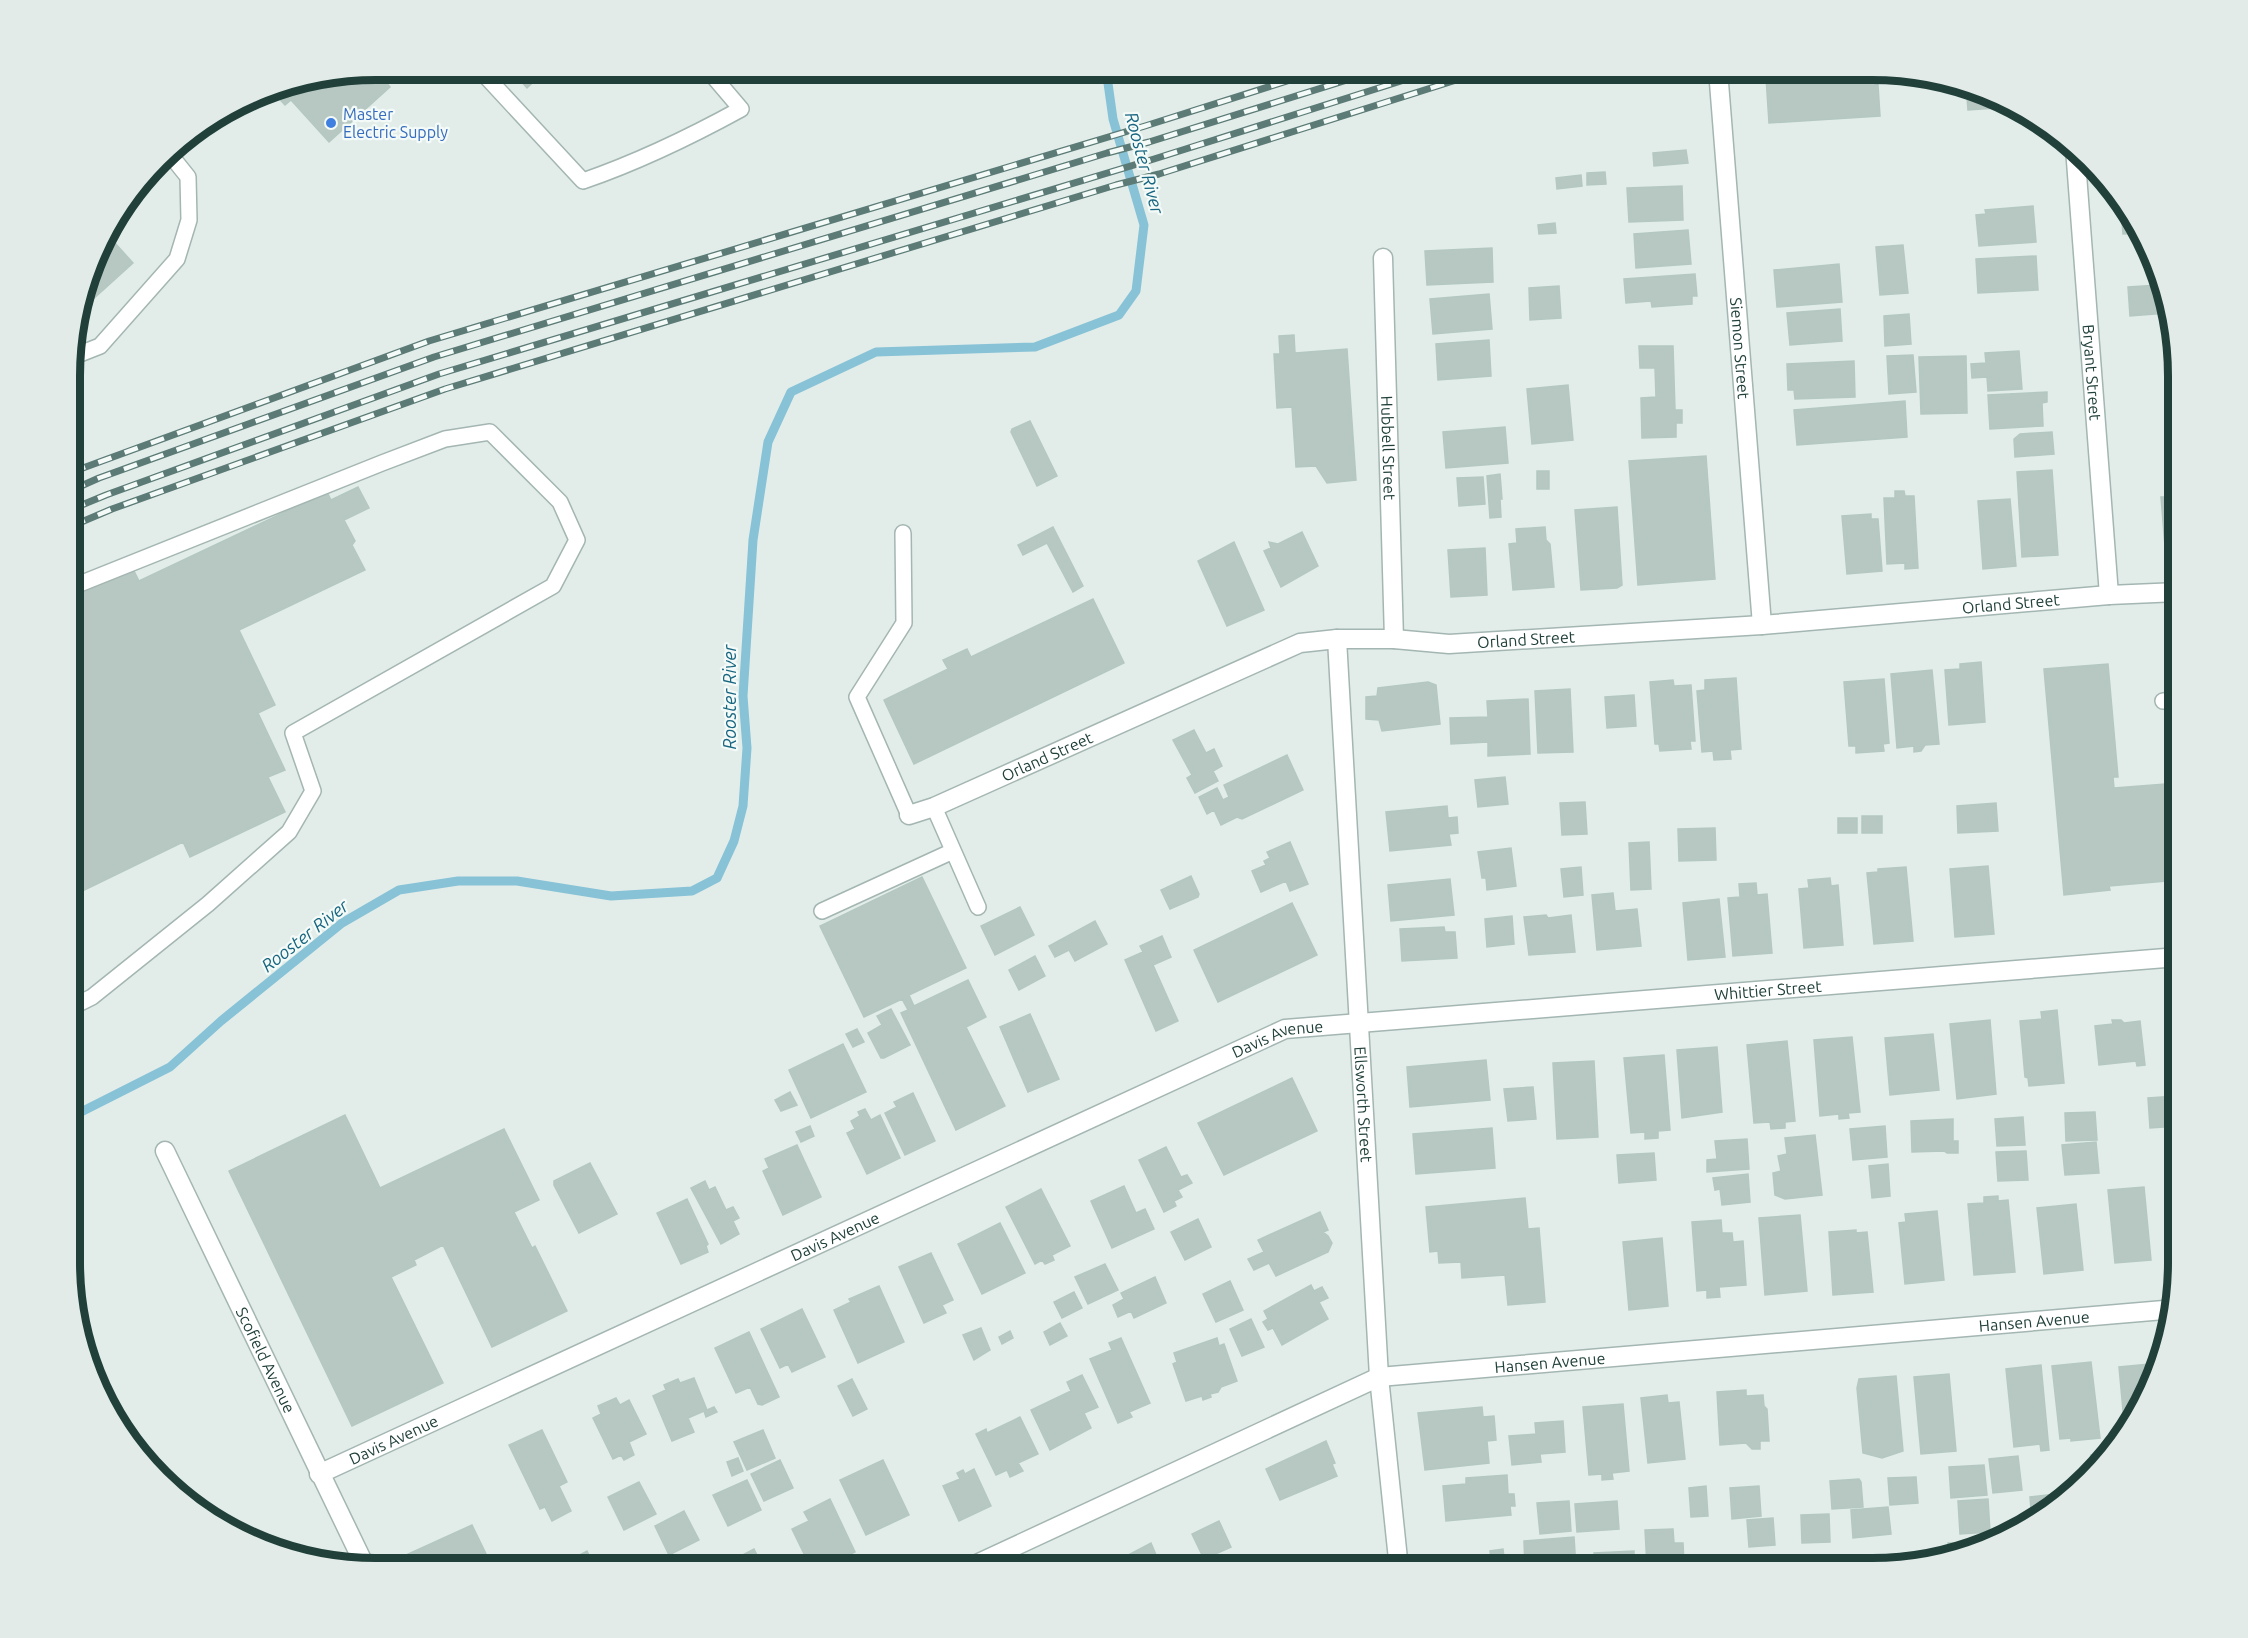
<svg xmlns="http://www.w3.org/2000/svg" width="2248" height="1638" font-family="Ubuntu,sans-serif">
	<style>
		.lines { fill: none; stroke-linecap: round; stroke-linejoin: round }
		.stream { stroke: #87c2d6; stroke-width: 9 }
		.building { fill: #b7c8c3; stroke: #b4c8c1; stroke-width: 1.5 }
		.lane-casing { stroke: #a4b6b2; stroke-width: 18 }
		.street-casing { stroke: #a4b6b2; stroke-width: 21 }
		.lane { stroke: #fff; stroke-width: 15 }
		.street { stroke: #fff; stroke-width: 18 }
		.rail-casing { stroke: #5c7b76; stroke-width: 7 }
		.rail { stroke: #f3faf7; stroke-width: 4.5; stroke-dasharray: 14; stroke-linecap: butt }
		.shop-dot { fill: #3f7fe0; stroke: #f3faf7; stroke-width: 2 }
		.labels { text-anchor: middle; stroke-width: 4.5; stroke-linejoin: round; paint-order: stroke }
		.shop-label { font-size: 16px; fill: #366cbe; stroke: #f3faf7; text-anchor: start }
		.street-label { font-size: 16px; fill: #21403a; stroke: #f3faf7 }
		.water-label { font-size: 18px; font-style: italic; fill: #176580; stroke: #f3faf7 }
		.rim { fill: none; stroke: #21403a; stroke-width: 8 }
	</style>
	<rect width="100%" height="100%" fill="#e2edea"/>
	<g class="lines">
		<path class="stream" d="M72 1120 81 1112 170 1067 221 1021 342 923 399 890 458 881H517L611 896 692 891 717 878 734 841 743 806 747 748 743 696 753 540 768 442 791 392 876 352 1035 347 1119 315 1136 291 1144 225 1113 119 1106 69"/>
	</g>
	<path class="building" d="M374 69 390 87 329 142 291 100 285 105 271 90Z
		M510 69H547L527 88Z
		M1877 70 1880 116 1769 123 1766 77Z
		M1917 75 1955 82 1918 84Z
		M1966 84 1971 85 2012 107 1968 110Z
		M1686 150 1688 163 1654 166 1653 153Z
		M1605 172 1606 184 1587 185V173Z
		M1581 175 1582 186 1557 189 1556 178Z
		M1682 186 1683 220 1629 222 1627 188Z
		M2120 196 2143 233 2123 234Z
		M2033 206 2036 242 1979 246 1976 215 1986 214 1985 210Z
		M1555 223 1556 233 1539 234 1538 225Z
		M1688 230 1691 264 1636 268 1634 234Z
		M106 233 133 263 80 311 101 240Z
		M1903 245 1908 293 1880 295 1876 247Z
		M1492 248 1493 282 1427 285 1425 251Z
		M2036 256 2038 290 1978 293 1976 259Z
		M1839 264 1842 302 1777 307 1774 270Z
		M1695 274 1697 296H1692V304L1652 307 1651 301 1626 303 1624 279Z
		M2159 285 2167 313 2130 316 2128 287Z
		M1559 286 1561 318 1530 320 1529 288Z
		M1489 294 1492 329 1433 334 1430 299Z
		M1840 309 1842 341 1790 345 1787 313Z
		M1909 314 1911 344 1885 346 1884 316Z
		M1294 335 1295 353 1347 349 1356 480 1327 483 1316 466 1296 467 1292 407 1277 408 1274 354H1280L1279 336Z
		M1489 340 1491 376 1438 380 1436 344Z
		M1639 346H1673L1675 410H1682V423H1676V437L1642 438 1641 398 1656 397 1655 368H1640Z
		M2019 351 2022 389 1988 391 1987 377 1972 378 1971 364 1986 363 1985 353Z
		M1913 355 1916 392 1889 394 1887 356Z
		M1966 356 1967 413 1921 414 1919 357Z
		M1854 361 1855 397 1795 399 1794 390H1788L1787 364Z
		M1568 385 1573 440 1532 444 1527 389Z
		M2047 392V402L2042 403 2043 426 1990 429 1988 395Z
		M1905 401 1907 437 1797 445 1794 410Z
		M1030 421 1057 476 1037 486 1011 432 1012 429Z
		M1505 427 1508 463 1446 468 1443 432Z
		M2052 432 2054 454 2015 457 2014 439 2020 434Z
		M1706 456 1715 579 1638 585 1629 461Z
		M2052 470 2058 555 2022 557 2017 472Z
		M1537 471H1549V489H1537Z
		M1500 474 1502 499H1500L1501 517 1490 518 1487 476Z
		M1483 477 1485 504 1459 506 1457 478Z
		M2178 486V558L2166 559 2161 497H2168L2167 487Z
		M358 487 369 508 344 520 355 541 352 545 365 570 239 630 275 705 258 713 285 770 268 777 285 812 190 857 183 842 72 896V615L78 612 72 594 131 565 139 581 327 492 331 500Z
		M1895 491H1904L1905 496H1914L1918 568 1905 569V563L1887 564 1884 498H1895Z
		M2010 499 2016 566 1983 569 1978 501Z
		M1617 507 1622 585 1617 588 1581 590 1575 510Z
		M1871 514V519H1878L1882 571 1847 574 1842 516Z
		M1053 527 1083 586 1073 592 1047 543 1023 555 1018 545Z
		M1545 527 1546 540 1550 544 1554 587 1513 590 1509 544 1517 543 1516 529Z
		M1302 532 1318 566 1281 587 1264 551 1271 548 1269 542 1278 544Z
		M1234 542 1264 610 1227 626 1198 561Z
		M1485 548 1487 595 1451 597 1448 550Z
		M1093 599 1124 663 914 764 884 700 948 669 943 660 967 649 971 657Z
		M1981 662 1985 722 1949 725 1945 670 1960 669V664Z
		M2108 664 2118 777H2113L2114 788 2178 783V880L2109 886 2110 890 2064 895 2044 669Z
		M1932 670 1939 744 1925 745 1921 751 1914 752V746L1897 748 1891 674Z
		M1736 678 1741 749 1730 750 1731 759 1714 760 1713 751 1702 752 1697 691 1705 690V680Z
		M1884 679 1889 743 1883 744 1884 751 1856 753V746H1849L1844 682Z
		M1673 680 1674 686 1691 685 1695 741H1690L1691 749 1660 751 1659 744H1655L1650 682Z
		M1428 682 1436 685 1440 724 1382 731 1379 720 1366 719V697L1377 696 1378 688Z
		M1570 689 1573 752 1538 753 1535 691Z
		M1634 695 1636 726 1607 728 1605 697Z
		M1528 699 1530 754 1488 756V742L1451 744 1450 718 1488 717 1487 701Z
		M1194 730 1206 753 1214 749 1222 766 1213 771 1218 781 1195 793 1187 778 1192 775 1173 740Z
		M1287 755 1303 790 1242 819 1237 817 1221 825 1214 810 1207 814 1199 797 1217 788 1223 800 1229 797 1224 785Z
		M1505 777 1508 804 1478 807 1475 780Z
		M1585 802 1587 834 1562 835 1560 803Z
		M1996 803 1998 831 1958 833 1957 806Z
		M1447 806 1448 818 1457 817 1458 833 1449 834 1451 845 1390 851 1386 812Z
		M1862 816H1882V833H1862Z
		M1838 818H1857V833H1838Z
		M1715 828 1716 860 1679 861 1678 829Z
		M1290 842 1308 884 1290 891 1286 881 1261 892 1252 871 1266 865 1264 861 1270 858 1267 852Z
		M1649 842 1651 889 1631 890 1629 843Z
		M1511 848 1516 886 1487 890 1486 878H1482L1478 852Z
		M1988 866 1994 934 1955 937 1950 869Z
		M1581 867 1583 895 1564 897 1561 869Z
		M1906 867 1913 941 1874 944 1867 873 1878 872V869Z
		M1191 876 1199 894 1198 897 1170 909 1161 890Z
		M922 877 966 968 909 995 914 1006 968 980 986 1017 966 1027 1005 1106 956 1130 901 1013 908 1010 902 999 864 1017 820 926Z
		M1830 878 1831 886 1838 885 1843 945 1804 948 1799 889 1809 888 1808 880Z
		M1450 879 1454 915 1391 921 1388 885Z
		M1756 883 1757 895 1767 894 1772 953 1733 956 1728 898 1740 897 1739 884Z
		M1613 893 1615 911 1637 909 1641 946 1597 950 1592 895Z
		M1719 899 1725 957 1688 960 1683 903Z
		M1292 903 1317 955 1218 1002 1194 950Z
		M1020 907 1034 935 995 955 981 926Z
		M1546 915 1548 918 1571 915 1575 952 1529 955 1524 917Z
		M1512 916 1514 944 1487 947 1485 919Z
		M1095 921 1107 944 1075 961 1069 950 1055 957 1049 946Z
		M1444 927 1445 932H1455L1457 958 1402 961 1400 929Z
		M1162 936 1171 957 1153 965 1178 1021 1156 1031 1125 960 1143 952 1140 946Z
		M1035 956 1045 976 1019 990 1009 970Z
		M891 1009 910 1045 884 1058H881L868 1033 882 1025 877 1016Z
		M2057 1010 2064 1083 2029 1086 2028 1078 2025 1077 2020 1021 2042 1019 2041 1012Z
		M1030 1014 1059 1079 1028 1092 1000 1027Z
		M2169 1017H2178V1058L2171 1059Z
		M1990 1020 1996 1094 1957 1099 1950 1024Z
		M2112 1020H2121L2124 1023 2140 1021 2145 1065 2137 1066 2136 1061 2099 1065 2095 1026 2113 1024Z
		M857 1029 864 1042 853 1047 846 1034Z
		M1933 1034 1939 1090 1890 1095 1885 1038Z
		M1852 1037 1860 1112 1848 1113 1849 1118 1839 1119V1114L1820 1116 1814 1040Z
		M1787 1041 1795 1121 1785 1122V1128L1771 1129 1770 1122 1754 1123 1747 1045Z
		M843 1044 866 1092 811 1118 789 1070Z
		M1717 1047 1722 1112 1682 1118 1677 1050Z
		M1664 1055 1670 1130 1658 1131V1138L1645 1139V1132L1631 1133 1624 1058Z
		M1486 1060 1490 1100 1410 1107 1407 1067Z
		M1594 1061 1598 1137 1557 1139 1553 1063Z
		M1292 1078 1317 1131 1224 1175 1198 1123Z
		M1533 1087 1536 1119 1508 1121 1504 1089Z
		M790 1092 797 1105 781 1111 775 1100Z
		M913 1093 935 1141 905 1155 885 1113 897 1107 894 1102Z
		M2176 1096 2178 1126 2150 1128 2148 1098Z
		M865 1109 871 1120 880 1115 900 1158 867 1174 847 1133 855 1129 851 1121 860 1116 858 1112Z
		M2095 1112 2097 1140 2066 1141 2065 1113Z
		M345 1115 380 1188 504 1129 539 1200 514 1212 532 1248 535 1246 567 1311 492 1347 443 1245 414 1260 416 1265 391 1277 443 1383 352 1426 229 1171Z
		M2023 1117 2025 1145 1997 1146 1995 1119Z
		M1953 1119V1141H1958V1153H1947L1944 1151 1912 1152 1911 1121Z
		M810 1126 814 1136 801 1142 796 1132Z
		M1885 1126 1887 1157 1853 1160 1850 1129Z
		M1492 1128 1495 1168 1416 1174 1413 1134Z
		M1815 1135 1822 1195 1785 1199 1775 1195 1773 1173 1781 1171 1778 1156 1787 1154 1785 1138Z
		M1747 1139 1749 1169 1707 1172V1160L1717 1159 1715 1141Z
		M2096 1142 2099 1173 2065 1175 2062 1145Z
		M797 1145 821 1197 783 1215 763 1171 769 1168 765 1159Z
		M1166 1147 1181 1177 1187 1175 1192 1183 1178 1190 1182 1197 1174 1201 1176 1206 1164 1212 1139 1160Z
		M2026 1151 2028 1180 1998 1181 1996 1152Z
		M1654 1153 1656 1180 1619 1183 1617 1155Z
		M590 1163 617 1214 579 1233 554 1185V1181Z
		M1888 1164 1890 1196 1872 1198 1869 1166Z
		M1748 1174 1750 1202 1722 1205 1720 1189 1715 1190 1713 1178Z
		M705 1181 709 1190 715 1187 726 1210 733 1207 739 1218 733 1221 739 1234 721 1244 691 1188Z
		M1124 1186 1136 1213 1145 1209 1154 1229 1112 1248 1091 1201Z
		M2144 1187 2151 1260 2115 1263 2108 1190Z
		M1041 1189 1070 1246 1052 1255 1054 1260 1045 1264 1042 1260 1035 1264 1006 1207Z
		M1998 1196V1201L2008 1200 2015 1272 1974 1275 1968 1204 1984 1203V1197Z
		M1525 1198 1528 1229 1539 1228 1545 1302 1508 1305 1505 1275 1462 1278 1461 1262 1439 1263 1438 1251 1430 1252 1426 1207Z
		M687 1199 708 1244 706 1246 708 1252 681 1264 657 1213Z
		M2076 1204 2083 1270 2044 1274 2037 1208Z
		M1937 1211 1944 1280 1905 1284 1899 1223 1906 1222 1905 1214Z
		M1320 1212 1328 1230 1323 1232 1328 1236 1332 1243 1328 1252 1276 1276 1269 1263 1254 1270 1248 1259 1264 1252 1258 1240Z
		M1800 1215 1807 1291 1765 1295 1759 1218Z
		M1198 1219 1211 1247 1185 1260 1171 1232Z
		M1721 1220 1722 1233H1732L1733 1242 1743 1241 1746 1285 1719 1287 1720 1297 1707 1298V1290L1697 1291 1692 1222Z
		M1000 1223 1025 1273 982 1294 958 1244Z
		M1856 1230V1233L1867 1232 1873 1292 1833 1295 1829 1232Z
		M1662 1238 1668 1306 1629 1310 1623 1242Z
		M931 1253 953 1300 942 1305 946 1313 924 1323 899 1267Z
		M1105 1264 1118 1290 1088 1304 1075 1277Z
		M1155 1277 1166 1303 1134 1318 1131 1311 1118 1317 1113 1305 1124 1299 1121 1293Z
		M1230 1281 1243 1310 1216 1322 1203 1294Z
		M1311 1285 1314 1291 1322 1287 1328 1298 1319 1302 1328 1319 1282 1345 1273 1328 1268 1330 1263 1322 1268 1319 1264 1311Z
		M879 1286 904 1342 858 1363 834 1310 851 1302 849 1299Z
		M1074 1292 1082 1308 1062 1318 1054 1302Z
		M802 1309 825 1357 792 1372 788 1364 780 1368 761 1329Z
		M1251 1319 1264 1347 1242 1356 1230 1329Z
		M1060 1323 1067 1336 1050 1345 1044 1332Z
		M981 1328 990 1350 974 1360 963 1335Z
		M1010 1331 1013 1338 1002 1344 999 1337Z
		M749 1332 779 1397 762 1405 758 1404 750 1387 736 1393 715 1348Z
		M1121 1338 1150 1403 1129 1412 1132 1417 1118 1423 1090 1359 1112 1350 1109 1343Z
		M1217 1338 1219 1346 1224 1344 1237 1381 1221 1387 1218 1392 1210 1394 1211 1397 1203 1400 1202 1396 1186 1401 1173 1364 1177 1362 1174 1353Z
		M2091 1362 2100 1438 2071 1441V1438L2060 1439 2052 1366Z
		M2162 1363 2125 1432 2119 1367Z
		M2041 1365 2049 1450 2041 1451 2040 1444 2014 1447 2006 1369Z
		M1949 1374 1956 1451 1921 1454 1914 1377Z
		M1082 1375 1098 1407 1084 1413 1091 1428 1050 1450 1031 1410 1071 1391 1067 1382Z
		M1896 1376 1903 1451 1882 1458 1863 1453 1857 1388 1859 1379Z
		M694 1378 707 1410 714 1407 717 1412 706 1417 704 1411 688 1418 694 1432 672 1441 653 1396 666 1390 664 1385 678 1379 680 1383Z
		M852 1379 867 1409 853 1416 838 1386Z
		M1746 1390V1396L1763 1395 1764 1406 1767 1409 1769 1441H1760V1449H1752L1746 1443 1720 1445 1717 1392Z
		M1667 1395 1668 1403 1679 1402 1685 1459 1648 1463 1641 1398Z
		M616 1398 620 1405 629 1400 646 1434 629 1442 634 1455 624 1460 621 1455 613 1459 593 1418 601 1414 598 1406Z
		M1623 1404 1629 1471 1612 1473 1613 1479 1602 1480V1474L1589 1475 1583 1407Z
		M1482 1407 1483 1417 1494 1416 1496 1440 1487 1441 1489 1463 1425 1470 1418 1413Z
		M1020 1417 1038 1454 1018 1463 1023 1471 1010 1477 1007 1470 996 1475 976 1434 986 1429 987 1433Z
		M1563 1421 1565 1452 1540 1454 1541 1462 1512 1465 1509 1436 1536 1434 1535 1423Z
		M542 1430 567 1482 559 1486 571 1511 552 1521 545 1507 540 1509 509 1445Z
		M763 1430 775 1458 747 1470 734 1442Z
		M1326 1441 1335 1463 1332 1464 1337 1476 1280 1500 1266 1469Z
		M2111 1454 2092 1473 2091 1455Z
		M2018 1456 2022 1490 1993 1493 1989 1459Z
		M738 1458 743 1471 732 1476 727 1462Z
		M780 1460 793 1488 764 1501 751 1474Z
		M883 1460 909 1515 866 1535 840 1480Z
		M1984 1465 1987 1495 1951 1498 1949 1467Z
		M974 1469 991 1506 959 1521 943 1486 960 1479 957 1473 963 1470 965 1474Z
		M1507 1475 1508 1494H1514L1515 1506H1510L1511 1515 1446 1521 1443 1486 1466 1484V1478Z
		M1916 1477 1918 1503 1890 1505 1888 1478Z
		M1859 1479 1861 1482 1863 1507 1832 1509 1830 1481Z
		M747 1480 761 1510 728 1526 713 1495Z
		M639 1482 656 1514 624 1530 608 1497Z
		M1706 1486 1708 1516 1691 1517 1689 1488Z
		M1759 1486 1761 1516 1732 1519 1730 1488Z
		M2055 1494 2056 1508 2032 1522 2030 1497Z
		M830 1499 855 1552 823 1568 820 1561 810 1566 792 1529 809 1521 804 1512Z
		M1988 1499 1990 1532 1960 1534 1958 1501Z
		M1569 1501 1571 1531 1540 1534 1537 1503Z
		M1617 1501 1619 1529 1577 1532 1575 1504Z
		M1888 1507 1891 1534 1853 1538 1851 1510Z
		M684 1511 699 1540 669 1555 655 1526Z
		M1829 1514 1830 1542 1802 1543 1801 1515Z
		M1773 1518 1775 1545 1749 1547 1747 1520Z
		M1219 1521 1231 1547 1204 1559 1192 1534Z
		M472 1525 487 1556 460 1568H415L408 1554Z
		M1673 1529 1674 1543H1683L1684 1564 1647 1566 1645 1530Z
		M1574 1537 1576 1568 1525 1569 1524 1541Z
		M1151 1543 1162 1569H1113L1111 1564Z
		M1948 1543H1962V1547H1974V1550L1952 1559 1934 1561V1550L1948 1549Z
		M754 1549 764 1569H719L718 1568Z
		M1503 1549 1505 1566 1492 1567 1490 1551Z
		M587 1551 595 1568H565L563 1564Z
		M1634 1551V1569H1595L1594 1553Z
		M1917 1552 1918 1563 1878 1568 1877 1556Z"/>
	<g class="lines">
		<defs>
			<path id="lane" d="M479 69 583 181C638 162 690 137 741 109L707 69
				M72 357 100 346 177 259 189 220 188 177 168 152
				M903 533 904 623 857 697 909 815
				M72 587 382 463 445 439 490 432 560 502 577 540 553 586 293 733 313 791 289 832 208 904 92 997 72 1007
				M2163 701 2178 700
				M934 807 978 907
				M822 911 953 851"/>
			<g id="street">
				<path id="s1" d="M1718 70 1762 625"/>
				<path id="s2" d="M2075 148 2109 595"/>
				<path id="s3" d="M1383 258 1394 639"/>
				<path id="s4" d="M1337 639 1379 1377 1399 1569"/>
				<path id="s5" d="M909 815 934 807 1300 643 1337 639H1394L1449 644 1762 625 2109 595 2178 592"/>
				<path id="s6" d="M165 1151 366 1568"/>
				<path id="s7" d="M319 1474 1285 1029 2178 957"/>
				<path id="s8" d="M966 1569 1379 1377 2164 1310 2172 1313"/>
			</g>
		</defs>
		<use href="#lane" class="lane-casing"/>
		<use href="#street" class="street-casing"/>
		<use href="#lane" class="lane"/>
		<use href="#street" class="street"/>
		<defs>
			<path id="rail" d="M72 472 429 341 1145 126 1325 69
				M72 490 99 478 434 357 1107 153 1149 142 1382 69
				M72 509 106 495 439 374 1154 159 1439 69
				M72 526 112 509 445 389 1116 185 1159 174 1491 69"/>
		</defs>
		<use href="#rail" class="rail-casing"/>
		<use href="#rail" class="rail"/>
	</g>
	<circle class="shop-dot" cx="331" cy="123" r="6"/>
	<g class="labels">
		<g class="shop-label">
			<text x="343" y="120">Master<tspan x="343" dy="18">Electric Supply</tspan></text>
		</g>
		<g class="street-label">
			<text dy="6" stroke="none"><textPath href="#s1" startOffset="279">Siemon Street</textPath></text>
			<text dy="6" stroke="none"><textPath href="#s2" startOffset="225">Bryant Street</textPath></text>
			<text dy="6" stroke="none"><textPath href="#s3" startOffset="190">Hubbell Street</textPath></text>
			<text dy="6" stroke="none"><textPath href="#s5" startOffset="1140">Orland Street</textPath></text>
			<text dy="6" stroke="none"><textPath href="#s5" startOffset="654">Orland Street</textPath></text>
			<text dy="6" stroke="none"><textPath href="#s5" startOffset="150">Orland Street</textPath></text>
			<text dy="6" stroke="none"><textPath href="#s7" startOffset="1548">Whittier Street</textPath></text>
			<text dy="6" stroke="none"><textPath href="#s7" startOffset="1054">Davis Avenue</textPath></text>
			<text dy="6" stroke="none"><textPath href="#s4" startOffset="466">Ellsworth Street</textPath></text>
			<text dy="6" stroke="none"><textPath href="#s7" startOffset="568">Davis Avenue</textPath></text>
			<text dy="6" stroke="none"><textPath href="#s8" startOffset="1113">Hansen Avenue</textPath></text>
			<text dy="6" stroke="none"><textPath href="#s6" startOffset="232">Scofield Avenue</textPath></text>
			<text dy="6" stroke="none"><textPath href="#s8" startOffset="627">Hansen Avenue</textPath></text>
			<text dy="6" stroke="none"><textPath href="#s7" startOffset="82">Davis Avenue</textPath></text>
		</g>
		<g class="water-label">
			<text transform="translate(1144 163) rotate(75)" y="6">Rooster River</text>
			<text transform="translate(730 697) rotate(-90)" y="6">Rooster River</text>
			<text transform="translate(305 936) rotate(-38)" y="6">Rooster River</text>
		</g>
	</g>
	<path d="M0 0H2248V1638H0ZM376 80H1872A296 296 0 0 1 2168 376V1262A296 296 0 0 1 1872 1558H376A296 296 0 0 1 80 1262V376A296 296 0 0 1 376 80Z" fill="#e2ebe8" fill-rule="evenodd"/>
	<path class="rim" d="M376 80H1872A296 296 0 0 1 2168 376V1262A296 296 0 0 1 1872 1558H376A296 296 0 0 1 80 1262V376A296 296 0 0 1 376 80Z"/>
</svg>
